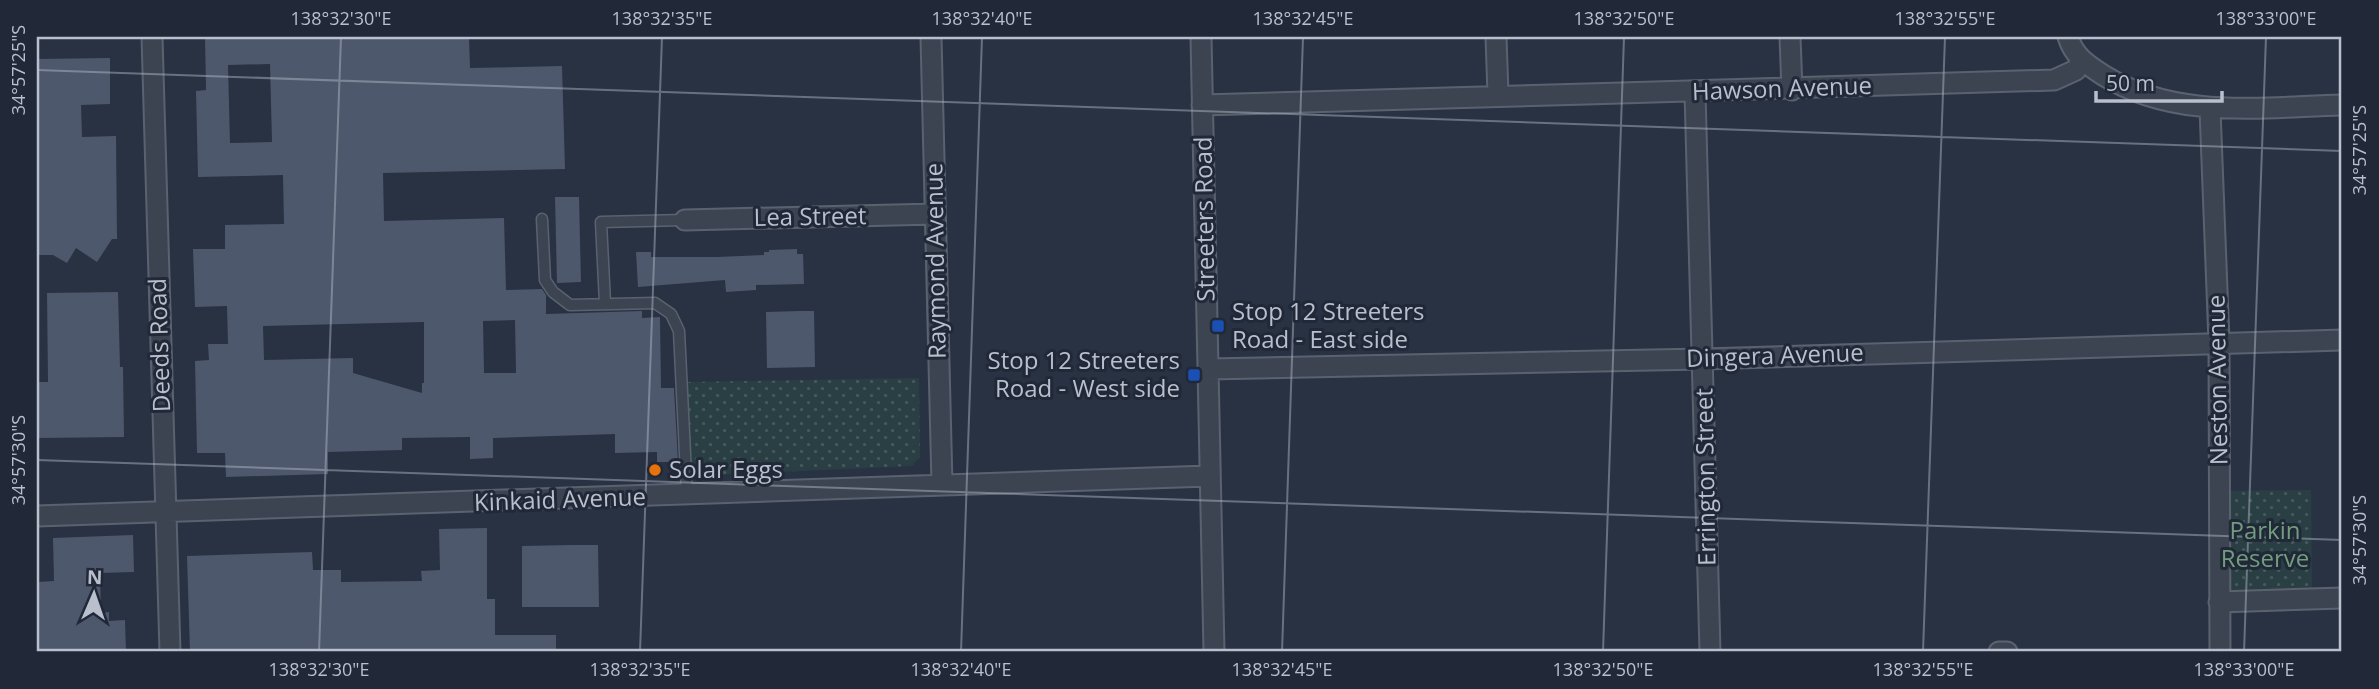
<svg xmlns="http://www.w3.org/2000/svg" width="2379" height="689" font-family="'Open Sans',sans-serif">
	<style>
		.park { fill: url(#park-dots) }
		.building { fill: #4e586c; fill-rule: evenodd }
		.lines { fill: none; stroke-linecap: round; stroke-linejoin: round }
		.service-casing { stroke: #5a6270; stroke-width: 13 }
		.minor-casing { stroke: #5a6270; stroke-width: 23 }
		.service { stroke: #3c4452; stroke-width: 10 }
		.minor { stroke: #3c4452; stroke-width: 19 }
		.ticks { fill: none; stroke: #b9bfcc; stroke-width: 2; stroke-opacity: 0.45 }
		.transit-dot { fill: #1a4fb4; stroke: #212938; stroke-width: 2.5 }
		.food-dot { fill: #e8710a; stroke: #212938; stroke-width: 2.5 }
		.labels { text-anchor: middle; stroke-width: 6; stroke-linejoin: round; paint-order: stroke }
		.street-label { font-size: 24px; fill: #b9bfcc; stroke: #212938 }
		.poi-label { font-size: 24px; fill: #b9bfcc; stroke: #212938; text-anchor: start }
		.park-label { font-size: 24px; fill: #719d7e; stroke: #212938 }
		.neatline { fill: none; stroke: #b9bfcc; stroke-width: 2.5 }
		.ticks-label { font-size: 18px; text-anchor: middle; fill: #b9bfcc }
	</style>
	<defs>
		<pattern id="park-dots" width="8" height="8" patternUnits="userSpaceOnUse" patternTransform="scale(1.75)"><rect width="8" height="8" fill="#2a3f44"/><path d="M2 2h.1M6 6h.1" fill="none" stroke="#47595e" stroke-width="1.8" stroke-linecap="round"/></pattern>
	</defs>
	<rect width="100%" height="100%" fill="#283243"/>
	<path class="park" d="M919 378 920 457 911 466 688 476 687 382Z
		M2311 490 2312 599 2219 602V491Z"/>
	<path class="building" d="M205 37H469L470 68 562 66 565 169 383 173 384 221 504 218 506 290 542 289 546 295V314L642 311V318L660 317 661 388H674L678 462H657V452L615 453V434L493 438V458L470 459V437L402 438V450L328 452V474L226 477 225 453H197L195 361 209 360 208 344H228L227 306 195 307 193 249H225V225L284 224 283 175 198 177 196 91 206 90ZM270 64 272 142 230 143 228 65ZM515 320 516 373H484L483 321ZM424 322V383H422V393L353 373V358L264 360 263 326Z
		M110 58V104L81 105 82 137 116 136 117 239H112L97 262 76 248 67 263 53 255H37V59Z
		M555 197H579L581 282 557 283Z
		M797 249V254H803L804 284 756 285V290L726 292 725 280 638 287 636 252H651V257H717L764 255V252H769V250Z
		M118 292 120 367H123L124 437 37 438V382H48L47 293Z
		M800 311H814L815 367 767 368 766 312Z
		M487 528V599H495V635H556V652H190L187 556 312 552 313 570H341V582L422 581 421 571 440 570 439 529Z
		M133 535 134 572 100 573 101 613 109 612V621L125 620 126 652H37L38 582 54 581 53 538Z
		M572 545H598L599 607H522V546Z"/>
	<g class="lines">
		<defs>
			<path id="service" d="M542 219 545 280 553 292 570 305 655 303 671 314 679 331 687 495
				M605 303 601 222 685 220"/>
			<path id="minor" d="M152 37 170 652
				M931 37 942 485
				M1201 37 1214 652
				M1496 37 1498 94
				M1790 37 1792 90
				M2068 37C2074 56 2086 64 2103 75 2175 120 2261 107 2342 105
				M1695 92 1710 652
				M1202 105C1486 95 1770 91 2054 80L2076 70 2081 61
				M2210 109 2219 342 2220 652
				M685 220 935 214
				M1208 369 1703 359 2342 340
				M37 516 1209 476
				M2219 602 2342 598
				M1999 652H2007"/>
		</defs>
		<use href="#service" class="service-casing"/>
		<use href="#minor" class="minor-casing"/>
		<use href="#service" class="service"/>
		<use href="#minor" class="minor"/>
	</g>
	<path class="ticks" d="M37 70 2342 151M37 460 2342 540M319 652 341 37M640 652 662 37M961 652 982 37M1282 652 1303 37M1603 652 1624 37M1923 652 1945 37M2244 652 2266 37"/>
	<g class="transit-dot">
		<rect x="1211" y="319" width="14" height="14" rx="3.5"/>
		<rect x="1187" y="368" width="14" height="14" rx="3.5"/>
	</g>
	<circle class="food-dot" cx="655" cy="470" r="7"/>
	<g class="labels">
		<g class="street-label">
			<text transform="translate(1782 89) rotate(-2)" y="8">Hawson Avenue</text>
			<text transform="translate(810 217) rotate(-1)" y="8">Lea Street</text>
			<text transform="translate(1205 219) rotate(-91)" y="8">Streeters Road</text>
			<text transform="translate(936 261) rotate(-91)" y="8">Raymond Avenue</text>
			<text transform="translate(160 345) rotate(-92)" y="8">Deeds Road</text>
			<text transform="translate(1775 356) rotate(-2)" y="8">Dingera Avenue</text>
			<text transform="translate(2218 380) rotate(-91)" y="8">Neston Avenue</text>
			<text transform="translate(1706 477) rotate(-91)" y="8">Errington Street</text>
			<text transform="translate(560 500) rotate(-2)" y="8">Kinkaid Avenue</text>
		</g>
		<g class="poi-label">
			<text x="1232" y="320">Stop 12 Streeters<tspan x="1232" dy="28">Road - East side</tspan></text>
			<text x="1180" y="369" text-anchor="end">Stop 12 Streeters<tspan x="1180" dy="28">Road - West side</tspan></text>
			<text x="669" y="478">Solar Eggs</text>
		</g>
		<g class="park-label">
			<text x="2265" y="539">Parkin<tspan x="2265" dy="28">Reserve</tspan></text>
		</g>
	</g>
	<rect width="2379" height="689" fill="none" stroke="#212938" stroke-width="77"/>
	<g transform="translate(94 594) rotate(2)" stroke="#212938" stroke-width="5" paint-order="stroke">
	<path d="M0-5L12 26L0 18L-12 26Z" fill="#b9bfcc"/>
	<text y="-10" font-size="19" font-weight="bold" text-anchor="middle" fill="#b9bfcc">N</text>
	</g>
	<path d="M2096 91v10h126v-10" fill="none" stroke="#b9bfcc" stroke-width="3.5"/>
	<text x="2106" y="91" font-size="21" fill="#b9bfcc" stroke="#212938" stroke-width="5" paint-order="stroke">50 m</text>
	<rect x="38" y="38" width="2302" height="612" class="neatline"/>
	<g class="ticks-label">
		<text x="341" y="25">138°32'30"E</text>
		<text x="662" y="25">138°32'35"E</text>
		<text x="982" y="25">138°32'40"E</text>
		<text x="1303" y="25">138°32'45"E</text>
		<text x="1624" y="25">138°32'50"E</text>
		<text x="1945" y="25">138°32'55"E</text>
		<text x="2266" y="25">138°33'00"E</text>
		<text transform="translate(19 70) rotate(-90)" y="6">34°57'25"S</text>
		<text transform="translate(2360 150) rotate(-90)" y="6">34°57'25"S</text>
		<text transform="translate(19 460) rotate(-90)" y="6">34°57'30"S</text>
		<text transform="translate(2360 540) rotate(-90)" y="6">34°57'30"S</text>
		<text x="319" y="676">138°32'30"E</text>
		<text x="640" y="676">138°32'35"E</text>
		<text x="961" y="676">138°32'40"E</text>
		<text x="1282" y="676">138°32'45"E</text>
		<text x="1603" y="676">138°32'50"E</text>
		<text x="1923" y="676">138°32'55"E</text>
		<text x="2244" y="676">138°33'00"E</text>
	</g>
</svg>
